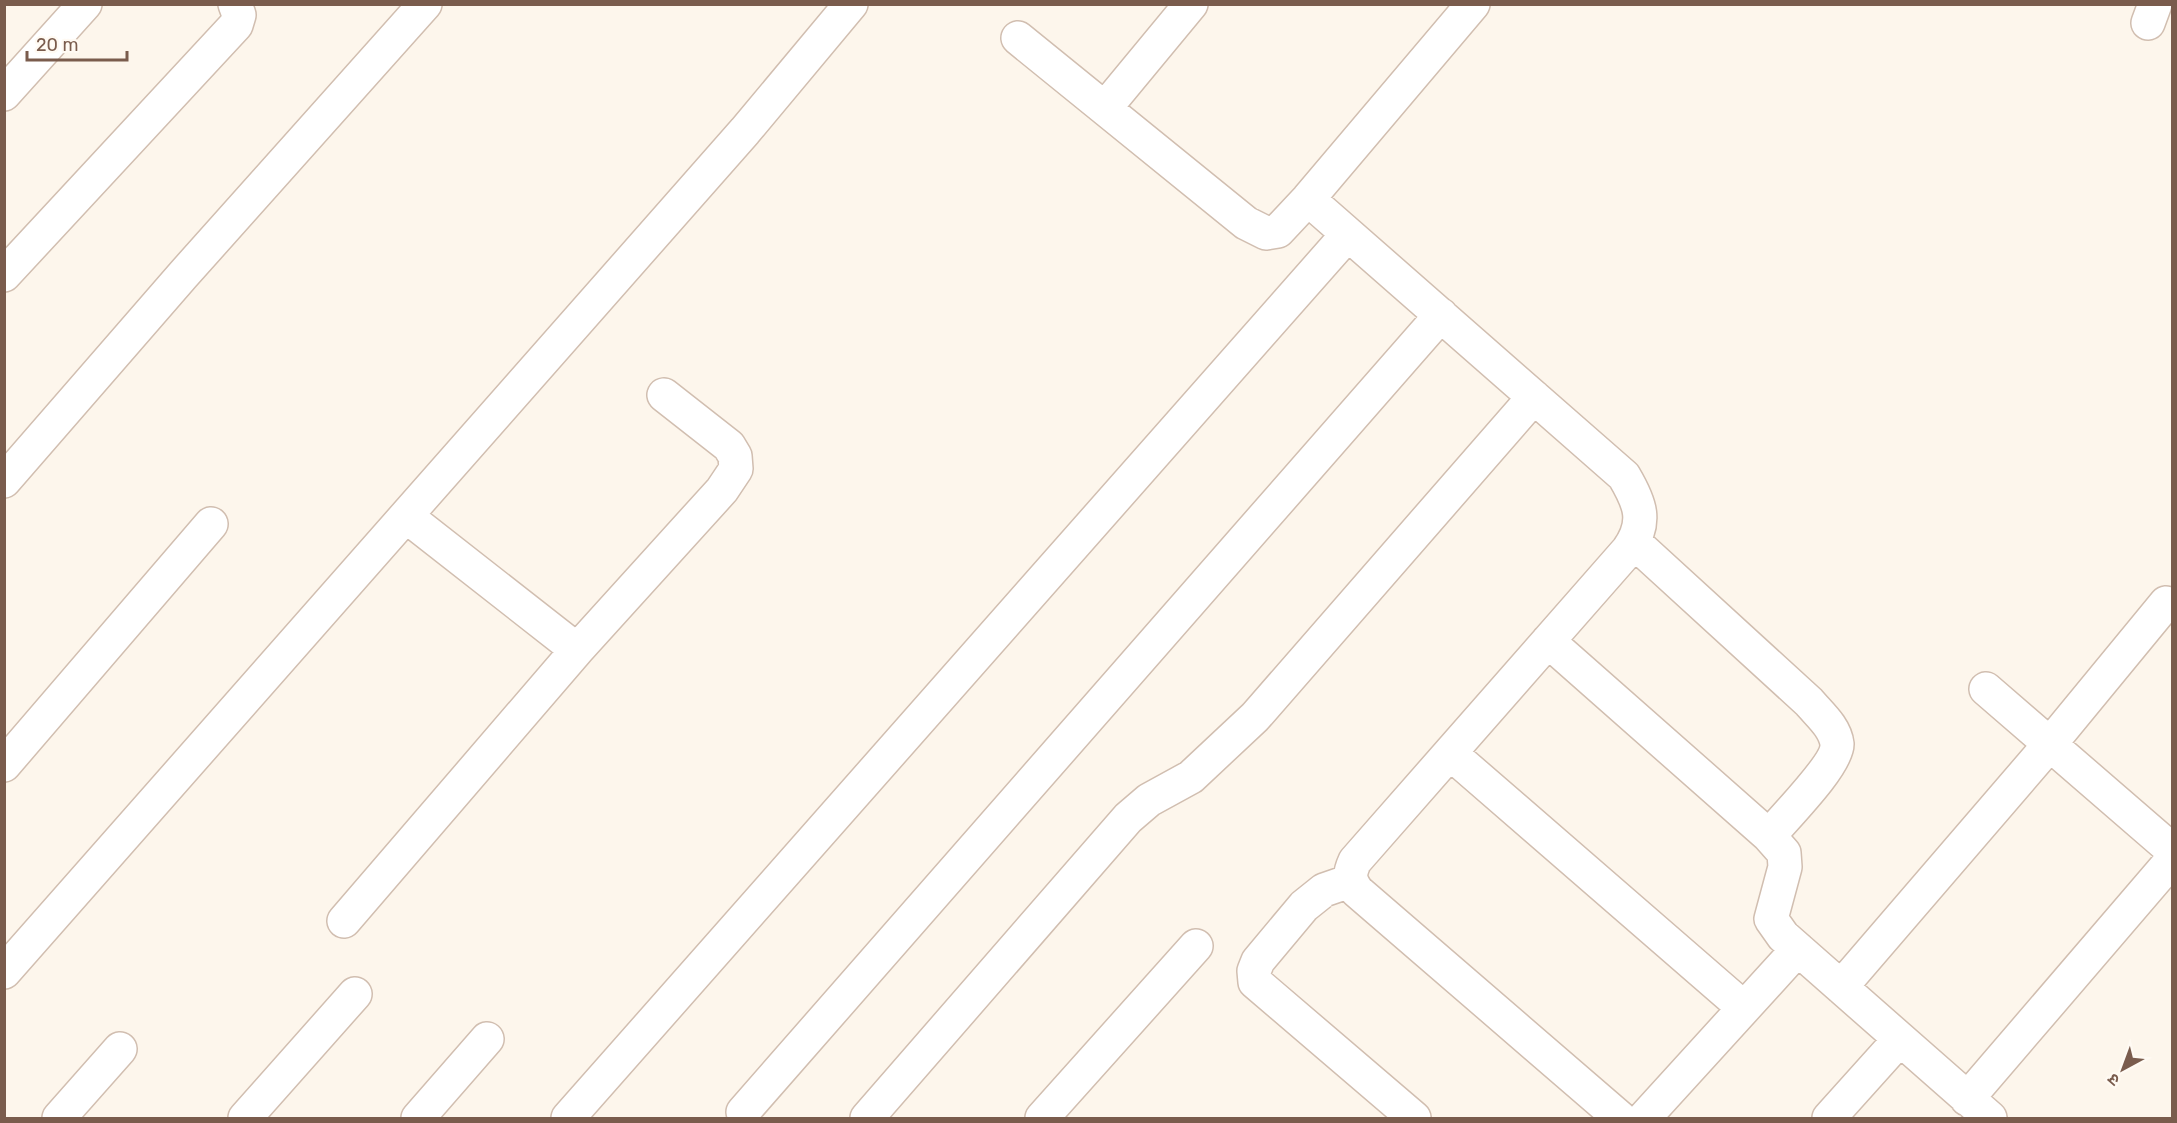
<svg xmlns="http://www.w3.org/2000/svg" width="2177" height="1123" font-family="Rubik,'Noto Sans Devanagari',sans-serif">
	<style>
		.lines { fill: none; stroke-linecap: round; stroke-linejoin: round }
		.street-casing { stroke: #d1beb0; stroke-width: 36 }
		.street { stroke: #fff; stroke-width: 33 }
	</style>
	<rect width="100%" height="100%" fill="#fdf6ec"/>
	<g class="lines">
		<defs>
			<path id="street" d="M2148 23 2155 4
				M1018 38 1246 223 1266 233 1278 231 1308 199 1473 4
				M4 94 85 4
				M1105 108 1191 4
				M1308 199 1624 476C1640 503 1648 522 1628 550L1355 861C1349 874 1349 879 1357 891L1620 1118
				M4 275 236 25 239 15 235 4
				M4 481 183 275 425 4
				M406 516 577 650
				M1634 542 1809 702C1819 714 1835 727 1837 744 1838 764 1783 819 1769 836
				M1548 641 1769 836 1784 853 1785 867 1771 919 1783 936 1990 1118
				M1986 689 2172 850
				M1450 753 1744 1008
				M4 765 211 524
				M1350 881 1324 890 1304 906 1258 961 1254 971 1255 982 1414 1118
				M344 921 577 650 722 490 736 469 735 456 729 446 664 395
				M4 972 745 131 851 4
				M1841 987 2050 744 2166 603
				M1967 1099 2172 860
				M743 1112 1441 315
				M59 1118 120 1049
				M245 1118 355 994
				M418 1118 487 1039
				M568 1118 1348 234
				M867 1118 1128 818 1149 800 1191 777 1255 717 1534 397
				M1042 1118 1196 946
				M1644 1118 1798 949
				M1829 1118 1900 1039"/>
		</defs>
		<use href="#street" class="street-casing"/>
		<use href="#street" class="street"/>
	</g>
	<rect width="2177" height="1123" fill="none" stroke="#7a5c4d" stroke-width="12"/>
	<g transform="translate(2123 1069) rotate(221)" stroke="#fffaf3" stroke-width="4.5" paint-order="stroke">
	<path d="M0-4.5L10 22L0 15L-10 22Z" fill="#7a5c4d"/>
	<text y="-9" font-size="16" font-weight="bold" text-anchor="middle" fill="#7a5c4d">उ</text>
	</g>
	<path d="M27 51v9h100v-9" fill="none" stroke="#7a5c4d" stroke-width="3"/>
	<text x="36" y="51" font-size="18" fill="#7a5c4d" stroke="#fffaf3" stroke-width="4.5" paint-order="stroke">20 m</text>
</svg>
